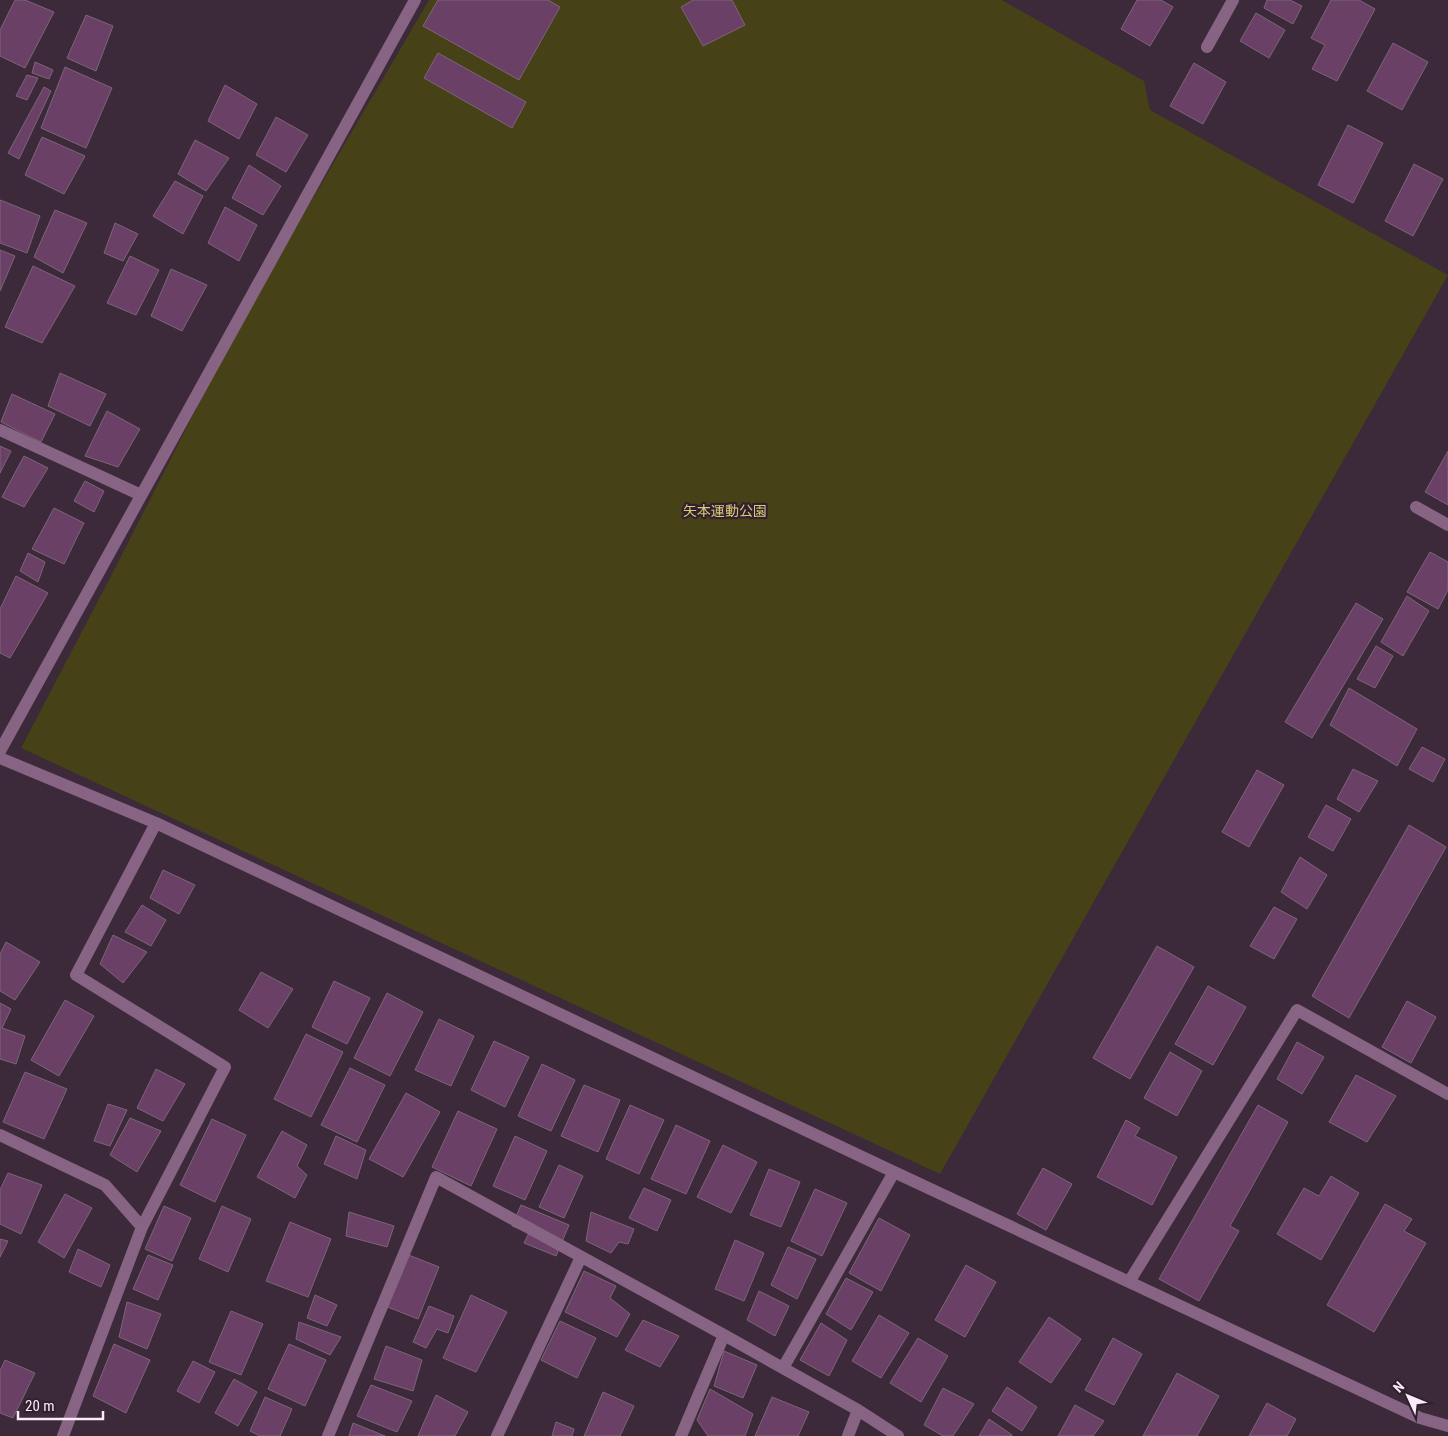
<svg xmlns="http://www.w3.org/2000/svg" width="1448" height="1436" font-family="'Roboto Condensed','Noto Sans JP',sans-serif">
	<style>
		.green { fill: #474117 }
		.building { fill: #6a4066; stroke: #7c6579 }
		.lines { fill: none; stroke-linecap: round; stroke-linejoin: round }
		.minor { stroke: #876484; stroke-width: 12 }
		.labels { text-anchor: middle; stroke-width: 4.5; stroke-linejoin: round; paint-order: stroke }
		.park-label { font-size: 14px; fill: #d8cb72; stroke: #321f30 }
	</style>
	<rect width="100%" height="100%" fill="#3c293a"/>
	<path class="green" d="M429 0H1002L1144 81 1150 110 1448 275 940 1174 21 748 112 574 241 321Z"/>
	<path class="building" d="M15 0H25L54 12 25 68 0 56V30Z
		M438 0H548L560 7 519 80 423 26Z
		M693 0H732L745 25 703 46 681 7Z
		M1137 0H1161L1173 7 1150 46 1121 29Z
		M1267 0H1290L1302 6 1293 24 1264 8Z
		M1331 0H1359L1375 9 1337 81 1312 69 1325 45 1311 38Z
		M1256 13 1285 30 1269 58 1240 41Z
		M86 15 113 26 96 71 67 58Z
		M1393 43 1428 62 1402 110 1367 91Z
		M438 53 526 102 512 128 424 78Z
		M35 62 53 70 49 79 32 73Z
		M1194 63 1226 82 1203 124 1170 106Z
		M65 67 112 88 86 148 41 128Z
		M27 75 38 78 27 100 16 96Z
		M225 85 257 104 239 139 208 121Z
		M44 87 51 91 19 159 8 153Z
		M276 117 308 135 286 172 256 155Z
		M1348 125 1383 143 1353 203 1318 185Z
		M42 137 85 156 64 194 25 175Z
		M195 140 229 158 206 191 178 174Z
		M1414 164 1443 179 1413 236 1385 221Z
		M249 165 281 186 263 215 232 198Z
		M175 181 203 196 183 234 153 216Z
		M0 200 40 216 27 253 0 243Z
		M225 207 257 225 239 261 208 243Z
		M55 210 87 223 63 273 34 257Z
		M115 223 138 234 123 261 104 253Z
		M0 250 15 256 0 291Z
		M130 256 159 270 136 315 107 303Z
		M33 266 75 286 42 343 5 327Z
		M171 269 207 285 182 331 151 316Z
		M60 373 106 394 90 426 48 406Z
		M12 394 55 414 41 442 1 422Z
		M107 411 140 429 118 467 85 456Z
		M0 446 11 451 0 473Z
		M1448 451V505L1425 492Z
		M24 456 48 468 24 507 2 497Z
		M85 481 104 491 94 512 74 501Z
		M54 508 84 523 64 564 32 549Z
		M1430 552 1448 562V590L1438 609 1407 592Z
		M28 553 45 562 38 582 20 571Z
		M16 576 48 593 10 658 0 653V609Z
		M1407 596 1429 611 1403 656 1381 642Z
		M1356 603 1383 619 1312 738 1285 722Z
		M1376 646 1393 656 1375 688 1357 679Z
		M1349 688 1417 729 1397 766 1330 725Z
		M1422 747 1445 759 1433 782 1409 769Z
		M1353 769 1378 781 1359 812 1337 799Z
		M1257 770 1284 785 1249 847 1222 832Z
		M1326 805 1351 819 1333 851 1308 837Z
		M1409 825 1446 847 1349 1018 1312 996Z
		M1300 857 1327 875 1307 909 1281 892Z
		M163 870 195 885 179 914 150 898Z
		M142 905 166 920 151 946 125 932Z
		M1274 907 1297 919 1274 959 1250 946Z
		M113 935 147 952 123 983 100 964Z
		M6 942 40 962 15 1000 0 991V954Z
		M1157 946 1194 967 1130 1079 1093 1058Z
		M261 972 293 989 268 1028 239 1010Z
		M334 981 370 998 347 1044 312 1027Z
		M1208 986 1246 1007 1213 1065 1175 1044Z
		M387 993 423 1012 390 1076 354 1058Z
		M65 1000 94 1016 59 1076 31 1060Z
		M1407 1001 1436 1017 1411 1063 1382 1047Z
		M0 1003 11 1009 2 1028 25 1036 16 1064 0 1059Z
		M439 1019 474 1036 451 1086 415 1070Z
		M306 1034 343 1052 311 1117 274 1099Z
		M494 1041 529 1057 505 1107 471 1090Z
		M1297 1042 1324 1057 1302 1094 1277 1079Z
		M1170 1052 1202 1071 1177 1116 1144 1098Z
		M542 1064 575 1080 551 1131 518 1116Z
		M350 1068 385 1085 357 1142 321 1125Z
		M156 1069 185 1084 163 1121 137 1108Z
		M25 1072 67 1089 44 1139 3 1122Z
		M1356 1075 1396 1096 1367 1142 1329 1122Z
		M584 1085 620 1100 598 1152 561 1136Z
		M406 1093 440 1112 403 1177 369 1159Z
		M108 1104 127 1110 110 1146 94 1141Z
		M630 1105 664 1120 639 1174 606 1159Z
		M1258 1105 1288 1122 1230 1226 1239 1231 1199 1301 1159 1279Z
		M458 1111 497 1129 471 1186 432 1167Z
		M130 1118 161 1131 137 1172 110 1155Z
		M212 1119 246 1135 215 1202 180 1185Z
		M1126 1120 1140 1128 1135 1136 1177 1157 1152 1205 1097 1177Z
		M676 1125 710 1141 686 1194 651 1179Z
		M282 1131 307 1145 297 1166 307 1175 295 1198 257 1177Z
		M336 1136 366 1150 357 1179 324 1164Z
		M515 1136 547 1151 525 1200 493 1186Z
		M723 1145 757 1162 731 1213 697 1197Z
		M559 1165 583 1176 564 1218 539 1207Z
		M1043 1168 1072 1184 1046 1230 1017 1214Z
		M769 1169 800 1182 781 1227 750 1215Z
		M8 1173 42 1185 21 1234 0 1224V1190Z
		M1331 1176 1359 1193 1321 1260 1277 1234 1304 1188 1319 1196Z
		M644 1188 671 1200 657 1231 629 1218Z
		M815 1189 847 1203 822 1256 791 1241Z
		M65 1194 92 1208 64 1258 38 1242Z
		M1385 1204 1412 1219 1404 1231 1426 1243 1374 1332 1327 1305Z
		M521 1205 569 1225 556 1256 524 1243 529 1233 512 1226Z
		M164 1206 191 1218 172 1261 145 1249Z
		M222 1206 251 1219 228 1272 199 1259Z
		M349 1212 394 1226 387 1247 346 1236Z
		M591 1212 634 1229 628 1244 619 1242 611 1253 586 1241Z
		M879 1218 910 1235 881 1291 849 1273Z
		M290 1222 331 1239 308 1297 266 1281Z
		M0 1239 8 1241 0 1257Z
		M735 1240 764 1253 744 1301 715 1289Z
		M788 1247 816 1259 797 1299 771 1285Z
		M78 1249 110 1265 101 1287 69 1272Z
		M401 1252 439 1267 418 1319 380 1304Z
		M148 1255 173 1265 158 1300 133 1289Z
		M966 1265 996 1282 965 1337 935 1320Z
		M584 1271 616 1286 610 1298 630 1314 617 1337 565 1312Z
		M846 1278 873 1292 851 1330 826 1314Z
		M759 1291 789 1306 775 1336 747 1320Z
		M315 1295 337 1305 327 1326 307 1318Z
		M471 1295 507 1312 476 1372 443 1358Z
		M127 1302 161 1314 147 1349 119 1337Z
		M429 1306 454 1316 448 1333 437 1329 426 1348 413 1342Z
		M231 1311 263 1324 241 1375 209 1362Z
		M879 1315 909 1333 881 1378 852 1361Z
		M1049 1317 1081 1339 1051 1383 1019 1362Z
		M643 1320 679 1336 660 1367 625 1350Z
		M560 1321 596 1338 577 1378 541 1360Z
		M299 1322 341 1337 330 1355 296 1339Z
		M821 1323 847 1340 829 1376 800 1360Z
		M918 1338 948 1356 921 1402 890 1383Z
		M1113 1338 1142 1354 1114 1405 1085 1390Z
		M114 1344 150 1360 126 1413 93 1396Z
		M289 1344 326 1360 305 1406 268 1389Z
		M386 1346 422 1360 413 1391 374 1379Z
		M724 1351 757 1365 743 1398 714 1386Z
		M5 1360 35 1373 13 1418 0 1413V1371Z
		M193 1361 215 1372 199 1403 177 1391Z
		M1177 1373 1219 1396 1197 1436H1143Z
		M234 1379 257 1392 238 1426 215 1413Z
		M371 1385 412 1401 397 1432 357 1416Z
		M1007 1387 1037 1407 1022 1431 992 1411Z
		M943 1388 974 1404 953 1436H943L924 1425Z
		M710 1389 753 1414 745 1436H708L697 1420Z
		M603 1392 634 1406 620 1436H584Z
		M436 1395 468 1412 455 1436H418Z
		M265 1397 292 1409 280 1436H260L250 1431Z
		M772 1397 809 1412 798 1436H755Z
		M1267 1403 1296 1419 1287 1436H1249Z
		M1075 1405 1104 1421 1093 1436H1058Z
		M989 1419 1012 1435V1436H979Z
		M556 1422 574 1429 572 1436H552Z
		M353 1423 385 1436H349Z"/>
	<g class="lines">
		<path class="minor" d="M1207 47 1233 0
			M0 430 141 495
			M1416 507 1448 525
			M0 751 415 0
			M0 758 156 823 894 1172 1420 1418 1448 1426
			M0 1135 105 1185 142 1227
			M1129 1282 1297 1010 1448 1094
			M783 1368 894 1172
			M63 1436 142 1227 225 1067 76 975 156 823
			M328 1436 436 1177 724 1335
			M497 1436 581 1257
			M681 1436 724 1335 858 1410
			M848 1436 858 1410 898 1436"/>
	</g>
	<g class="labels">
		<g class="park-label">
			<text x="725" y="516">矢本運動公園</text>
		</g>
	</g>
	<g transform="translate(1408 1396) rotate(314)" stroke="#321f30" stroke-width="4" paint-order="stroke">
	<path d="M0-4L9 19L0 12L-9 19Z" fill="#f9ecf7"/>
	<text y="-8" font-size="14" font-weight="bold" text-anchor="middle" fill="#f9ecf7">N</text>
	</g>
	<path d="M18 1411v8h85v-8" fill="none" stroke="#f9ecf7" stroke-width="2.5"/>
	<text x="25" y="1411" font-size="15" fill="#f9ecf7" stroke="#321f30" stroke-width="4" paint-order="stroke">20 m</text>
</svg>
